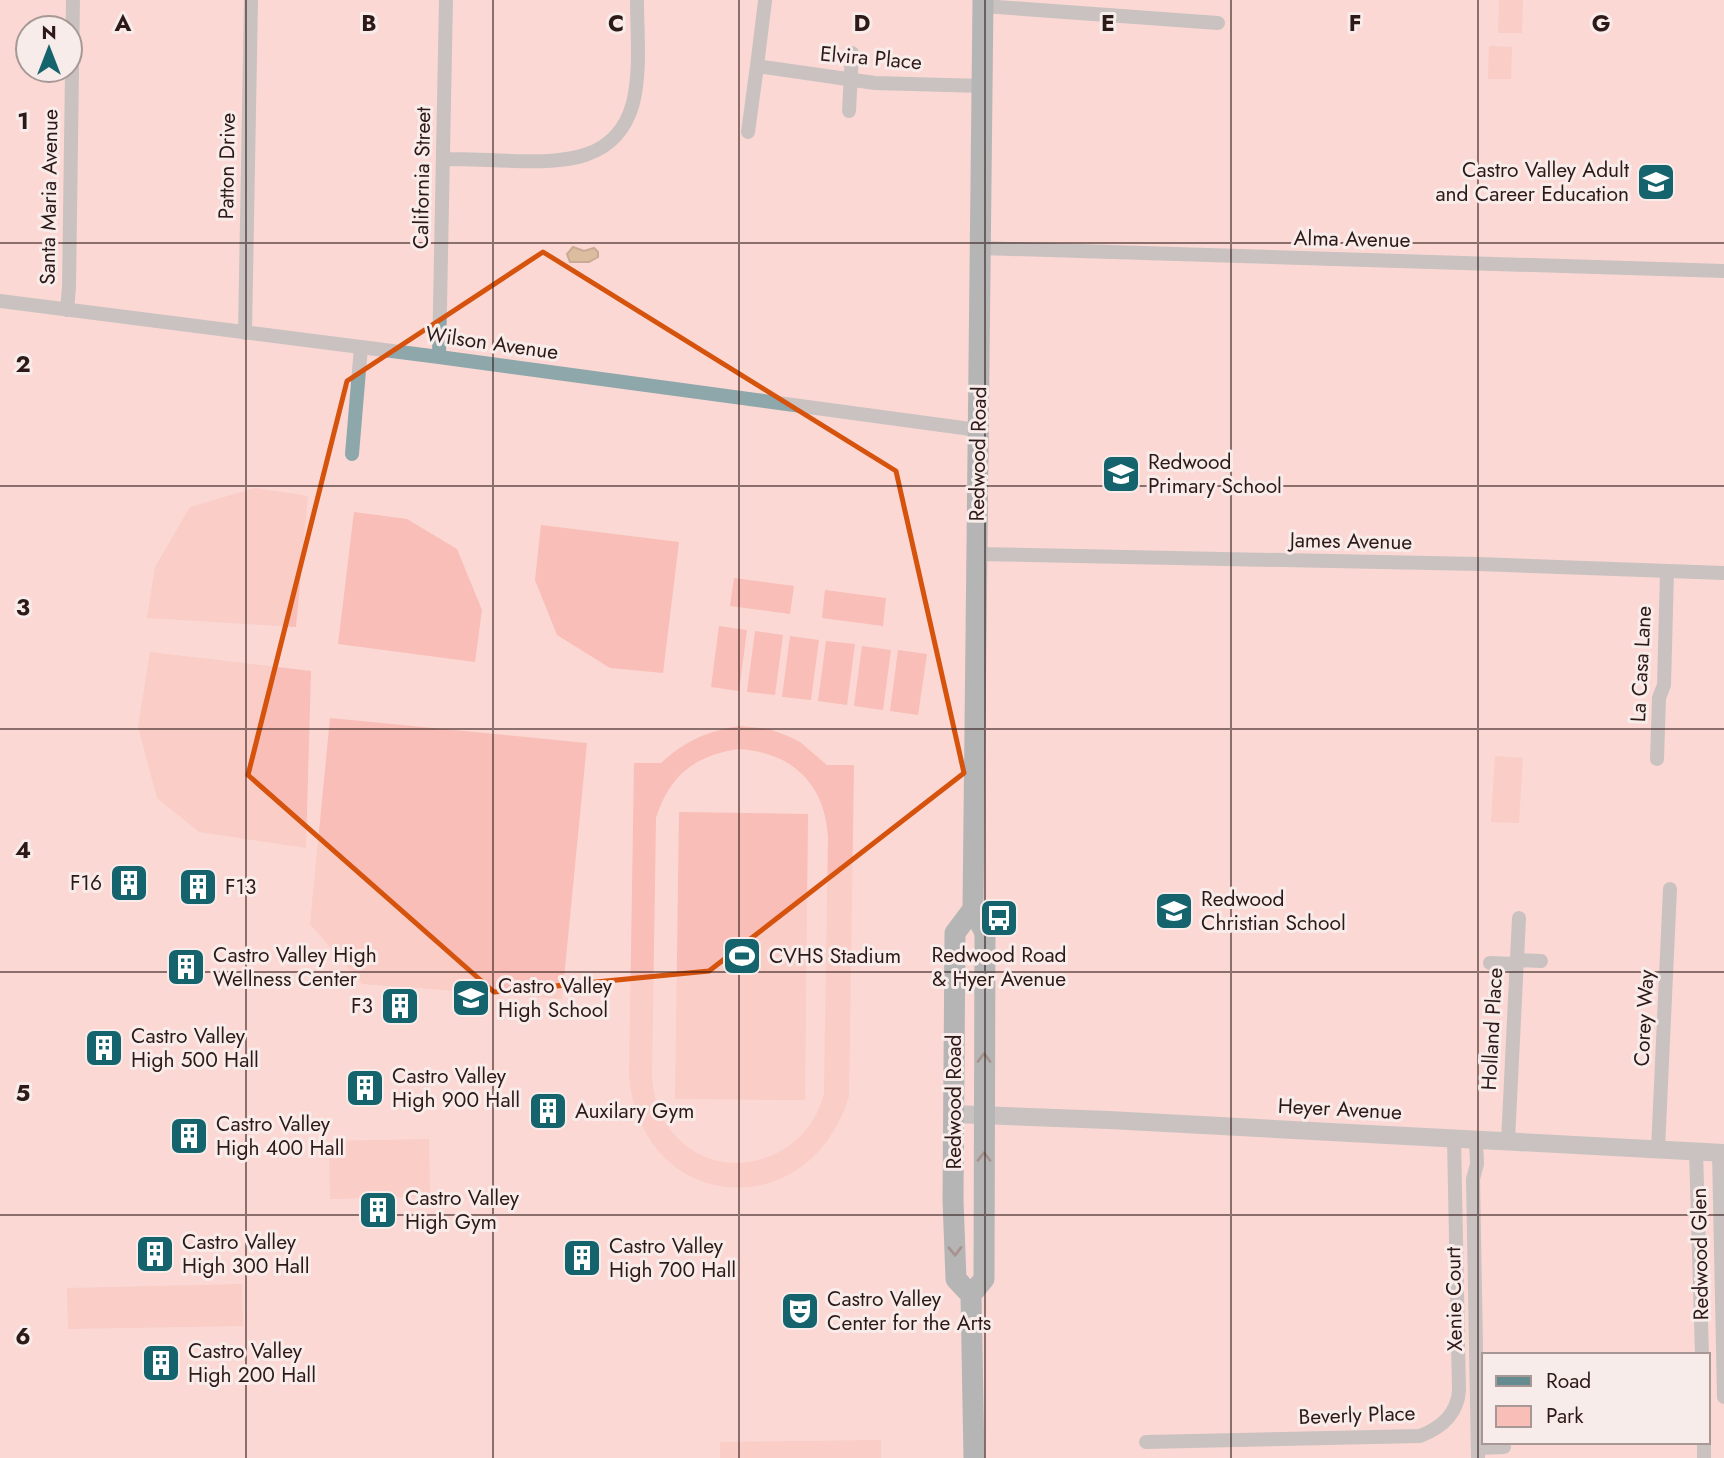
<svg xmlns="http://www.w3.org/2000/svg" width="1724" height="1458" font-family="Jost,sans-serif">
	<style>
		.green { fill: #f8beb7; fill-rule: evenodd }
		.water { fill: #b69b5f; stroke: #8d7449; stroke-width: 2 }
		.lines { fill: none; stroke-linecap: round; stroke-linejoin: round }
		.minor { stroke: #8da7ab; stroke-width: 14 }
		.tertiary { stroke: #8da7ab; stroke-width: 18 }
		.secondary { stroke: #638b90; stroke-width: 21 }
		.oneway { stroke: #404141 }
		.marked { fill: none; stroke: #d5530d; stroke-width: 5; stroke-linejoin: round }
		.grid { fill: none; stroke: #2d1917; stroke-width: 2; stroke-opacity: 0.55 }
		.labels { text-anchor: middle; stroke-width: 6; stroke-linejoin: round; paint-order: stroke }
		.street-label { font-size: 21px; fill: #2d1917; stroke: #f8ecea }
		.poi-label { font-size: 21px; fill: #2d1917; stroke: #f8ecea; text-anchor: start }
		.grid-label { font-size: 23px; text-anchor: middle; font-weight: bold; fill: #2d1917; stroke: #f8ecea; stroke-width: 6; stroke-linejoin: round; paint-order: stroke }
	</style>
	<rect width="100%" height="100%" fill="#fbd8d4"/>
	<path class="green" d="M1499 0H1523L1522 33H1498Z
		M1489 46 1512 47 1511 79H1488Z
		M255 488 308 496 296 627 147 618 155 567 190 507Z
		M354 512 407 519 457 549 482 610 475 662 338 644Z
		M541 525 679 542 663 673 610 668 557 635 535 580Z
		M734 578 794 586 790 614 730 606Z
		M825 590 886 598 883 626 822 618Z
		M719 626 747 630 739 691 711 687Z
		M755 631 783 635 775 695 747 692Z
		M790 636 819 640 811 700 782 697Z
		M826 641 855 644 847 705 818 701Z
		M862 646 891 650 883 710 854 706Z
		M898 650 927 654 918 715 890 711Z
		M150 652 311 671 306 848 199 832 157 798 138 727Z
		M330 718 587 743 562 999 362 984 310 924Z
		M741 726 769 729 788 736 800 742 827 765H854L849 1096C810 1227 642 1215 629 1076L634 763H661C685 741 709 730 741 726ZM738 749C791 752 825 783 828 837L824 1094C805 1168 707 1190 665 1122 656 1108 653 1092 652 1076L656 818C670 775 694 756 738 749Z
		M1495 756 1523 758 1519 823 1491 822Z
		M679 812 808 814 805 1100 675 1099Z
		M429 1139 430 1197 330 1199 329 1141Z
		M242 1284 243 1326 68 1329 67 1288Z
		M881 1440V1458H720V1442Z"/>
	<path class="water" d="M573 247 584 251 594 248 598 252V257L589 262H570L567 254Z"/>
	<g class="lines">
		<path class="minor" d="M983 6 1218 23
			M757 66 765 1
			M849 111 852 53
			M748 132 757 66 875 83 982 86
			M444 159C467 159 491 160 514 161 564 162 617 162 633 103 641 71 637 33 637 0
			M980 248 1724 271
			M0 301 439 357 978 430
			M67 310 69 287 73 0
			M245 333 251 0
			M439 357 446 0
			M352 454 361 347
			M977 554 1479 564 1724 573
			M1657 759 1659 698 1664 685 1667 572
			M1517 960 1541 961
			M1490 963 1516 964
			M1476 1139 1477 1164 1473 1179 1478 1458
			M1508 1141 1519 918
			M1658 1149 1670 889
			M1696 1151 1702 1355
			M1719 1152 1724 1397
			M1146 1442 1420 1436C1441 1428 1457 1415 1459 1391L1454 1138
			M1704 1442V1458
			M1478 1448 1504 1447"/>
		<path class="tertiary" d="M954 1114 1109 1120 1724 1153"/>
		<path class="secondary" d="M971 1295 956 1279 953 1200 955 933 973 909
			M974 1458 971 1295 984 1279 985 933 973 909 983 0"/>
	</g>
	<defs><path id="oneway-chevron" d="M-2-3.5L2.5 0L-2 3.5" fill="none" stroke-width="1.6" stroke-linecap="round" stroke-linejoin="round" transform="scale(1.75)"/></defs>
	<g class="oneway">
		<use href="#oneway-chevron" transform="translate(984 1058) rotate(-90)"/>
		<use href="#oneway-chevron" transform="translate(984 1157) rotate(-90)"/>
		<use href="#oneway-chevron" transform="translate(955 1251) rotate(89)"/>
	</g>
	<path d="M0 0H1724V1458H0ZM543 252 896 471 964 773 709 971 494 992 248 775 347 381Z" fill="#fbd8d4" fill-opacity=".55" fill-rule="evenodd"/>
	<path class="marked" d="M543 252 896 471 964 773 709 971 494 992 248 775 347 381Z"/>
	<path class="grid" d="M246 0V1458M493 0V1458M739 0V1458M985 0V1458M1231 0V1458M1478 0V1458M0 243H1724M0 486H1724M0 729H1724M0 972H1724M0 1215H1724"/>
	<defs>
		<symbol id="school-square" viewBox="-11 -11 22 22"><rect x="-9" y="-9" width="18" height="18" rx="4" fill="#15636c" stroke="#f8ecea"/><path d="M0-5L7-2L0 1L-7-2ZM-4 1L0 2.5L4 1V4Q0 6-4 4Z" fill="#fff"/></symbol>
		<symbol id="building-square" viewBox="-11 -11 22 22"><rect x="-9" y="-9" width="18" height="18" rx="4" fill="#15636c" stroke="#f8ecea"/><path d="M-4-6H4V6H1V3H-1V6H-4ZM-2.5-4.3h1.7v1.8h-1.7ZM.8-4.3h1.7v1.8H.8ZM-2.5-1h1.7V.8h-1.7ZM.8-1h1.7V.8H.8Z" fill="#fff"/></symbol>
		<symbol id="bus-square" viewBox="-11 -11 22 22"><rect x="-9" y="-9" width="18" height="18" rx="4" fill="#15636c" stroke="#f8ecea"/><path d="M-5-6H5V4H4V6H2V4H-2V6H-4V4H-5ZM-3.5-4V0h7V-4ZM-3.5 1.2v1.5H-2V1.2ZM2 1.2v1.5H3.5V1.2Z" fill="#fff"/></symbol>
		<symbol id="stadium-square" viewBox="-11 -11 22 22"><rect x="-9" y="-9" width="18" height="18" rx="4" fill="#15636c" stroke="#f8ecea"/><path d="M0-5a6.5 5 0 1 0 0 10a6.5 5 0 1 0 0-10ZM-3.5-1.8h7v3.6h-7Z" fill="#fff"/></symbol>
		<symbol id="theatre-square" viewBox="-11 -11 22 22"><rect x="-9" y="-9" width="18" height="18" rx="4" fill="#15636c" stroke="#f8ecea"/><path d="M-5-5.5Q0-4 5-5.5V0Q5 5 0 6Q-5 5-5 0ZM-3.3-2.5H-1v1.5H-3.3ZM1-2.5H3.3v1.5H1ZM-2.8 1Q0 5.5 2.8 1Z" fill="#fff"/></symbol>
	</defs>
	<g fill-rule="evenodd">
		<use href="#school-square" x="1634" y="160" width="44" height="44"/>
		<use href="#school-square" x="1099" y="452" width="44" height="44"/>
		<use href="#building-square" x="107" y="861" width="44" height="44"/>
		<use href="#building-square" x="176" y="865" width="44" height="44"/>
		<use href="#school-square" x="1152" y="889" width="44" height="44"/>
		<use href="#bus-square" x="977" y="896" width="44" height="44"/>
		<use href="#stadium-square" x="720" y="934" width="44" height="44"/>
		<use href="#building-square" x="164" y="945" width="44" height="44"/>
		<use href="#school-square" x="449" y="976" width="44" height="44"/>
		<use href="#building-square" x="378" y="984" width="44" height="44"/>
		<use href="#building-square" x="82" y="1026" width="44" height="44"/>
		<use href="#building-square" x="343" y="1066" width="44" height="44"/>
		<use href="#building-square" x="526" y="1089" width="44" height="44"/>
		<use href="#building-square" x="167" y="1114" width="44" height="44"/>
		<use href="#building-square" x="356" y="1188" width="44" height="44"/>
		<use href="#building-square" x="133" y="1232" width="44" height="44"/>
		<use href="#building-square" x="560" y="1236" width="44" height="44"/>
		<use href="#theatre-square" x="778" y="1289" width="44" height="44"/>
		<use href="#building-square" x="139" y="1341" width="44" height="44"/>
	</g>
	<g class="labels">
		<g class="street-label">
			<text transform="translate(871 58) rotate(5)" y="7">Elvira Place</text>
			<text transform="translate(227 166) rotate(-89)" y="7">Patton Drive</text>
			<text transform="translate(422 178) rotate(-89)" y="7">California Street</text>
			<text transform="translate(49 197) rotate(-89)" y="7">Santa Maria Avenue</text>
			<text transform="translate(1352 239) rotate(1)" y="7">Alma Avenue</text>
			<text transform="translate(492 343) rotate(8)" y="7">Wilson Avenue</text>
			<text transform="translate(978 454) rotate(-89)" y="7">Redwood Road</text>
			<text transform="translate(1351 541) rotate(1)" y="7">James Avenue</text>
			<text transform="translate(1641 664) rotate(-87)" y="7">La Casa Lane</text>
			<text transform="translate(1644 1018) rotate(-87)" y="7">Corey Way</text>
			<text transform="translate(1492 1029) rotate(-87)" y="7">Holland Place</text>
			<text transform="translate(954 1102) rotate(-90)" y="7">Redwood Road</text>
			<text transform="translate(1340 1109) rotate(3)" y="7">Heyer Avenue</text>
			<text transform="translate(1700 1254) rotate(-91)" y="7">Redwood Glen</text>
			<text transform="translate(1454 1299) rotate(-91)" y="7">Xenie Court</text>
			<text transform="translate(1357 1415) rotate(-2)" y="7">Beverly Place</text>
		</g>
		<g class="poi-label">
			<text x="1629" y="177" text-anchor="end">Castro Valley Adult<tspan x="1629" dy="24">and Career Education</tspan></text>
			<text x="1148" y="469">Redwood<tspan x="1148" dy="24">Primary School</tspan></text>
			<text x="102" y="890" text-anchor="end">F16</text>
			<text x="225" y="894">F13</text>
			<text x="1201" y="906">Redwood<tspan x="1201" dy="24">Christian School</tspan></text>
			<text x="213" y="962">Castro Valley High<tspan x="213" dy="24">Wellness Center</tspan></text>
			<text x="999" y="962" text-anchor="middle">Redwood Road<tspan x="999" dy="24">&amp; Hyer Avenue</tspan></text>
			<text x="769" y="963">CVHS Stadium</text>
			<text x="498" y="993">Castro Valley<tspan x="498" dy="24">High School</tspan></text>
			<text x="373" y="1013" text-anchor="end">F3</text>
			<text x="131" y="1043">Castro Valley<tspan x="131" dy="24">High 500 Hall</tspan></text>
			<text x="392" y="1083">Castro Valley<tspan x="392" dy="24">High 900 Hall</tspan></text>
			<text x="575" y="1118">Auxilary Gym</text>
			<text x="216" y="1131">Castro Valley<tspan x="216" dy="24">High 400 Hall</tspan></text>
			<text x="405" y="1205">Castro Valley<tspan x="405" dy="24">High Gym</tspan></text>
			<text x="182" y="1249">Castro Valley<tspan x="182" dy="24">High 300 Hall</tspan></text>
			<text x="609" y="1253">Castro Valley<tspan x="609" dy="24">High 700 Hall</tspan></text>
			<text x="827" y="1306">Castro Valley<tspan x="827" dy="24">Center for the Arts</tspan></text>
			<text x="188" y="1358">Castro Valley<tspan x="188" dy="24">High 200 Hall</tspan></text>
		</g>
	</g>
	<g class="grid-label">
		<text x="123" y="31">A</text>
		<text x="369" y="31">B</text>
		<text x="616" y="31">C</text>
		<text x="862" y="31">D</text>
		<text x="1108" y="31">E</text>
		<text x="1355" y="31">F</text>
		<text x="1601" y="31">G</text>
		<text x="23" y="129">1</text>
		<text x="23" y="372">2</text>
		<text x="23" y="615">3</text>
		<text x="23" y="858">4</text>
		<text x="23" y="1101">5</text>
		<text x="23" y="1344">6</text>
	</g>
	<rect x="1482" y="1353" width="228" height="91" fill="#f8ecea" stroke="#a79896" stroke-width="2"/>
	<rect x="1496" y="1376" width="35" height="10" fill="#638b90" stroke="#a79896" stroke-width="2"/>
	<text x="1546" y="1388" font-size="21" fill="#2d1917">Road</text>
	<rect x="1496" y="1406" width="35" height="21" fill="#f8beb7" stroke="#a79896" stroke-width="2"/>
	<text x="1546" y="1423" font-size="21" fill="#2d1917">Park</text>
	<g transform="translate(49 49)"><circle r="33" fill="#f8ecea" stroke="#a79896" stroke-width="2"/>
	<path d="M0-5L12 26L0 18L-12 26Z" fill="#15636c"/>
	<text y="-10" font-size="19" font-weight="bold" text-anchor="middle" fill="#2d1917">N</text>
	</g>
</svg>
